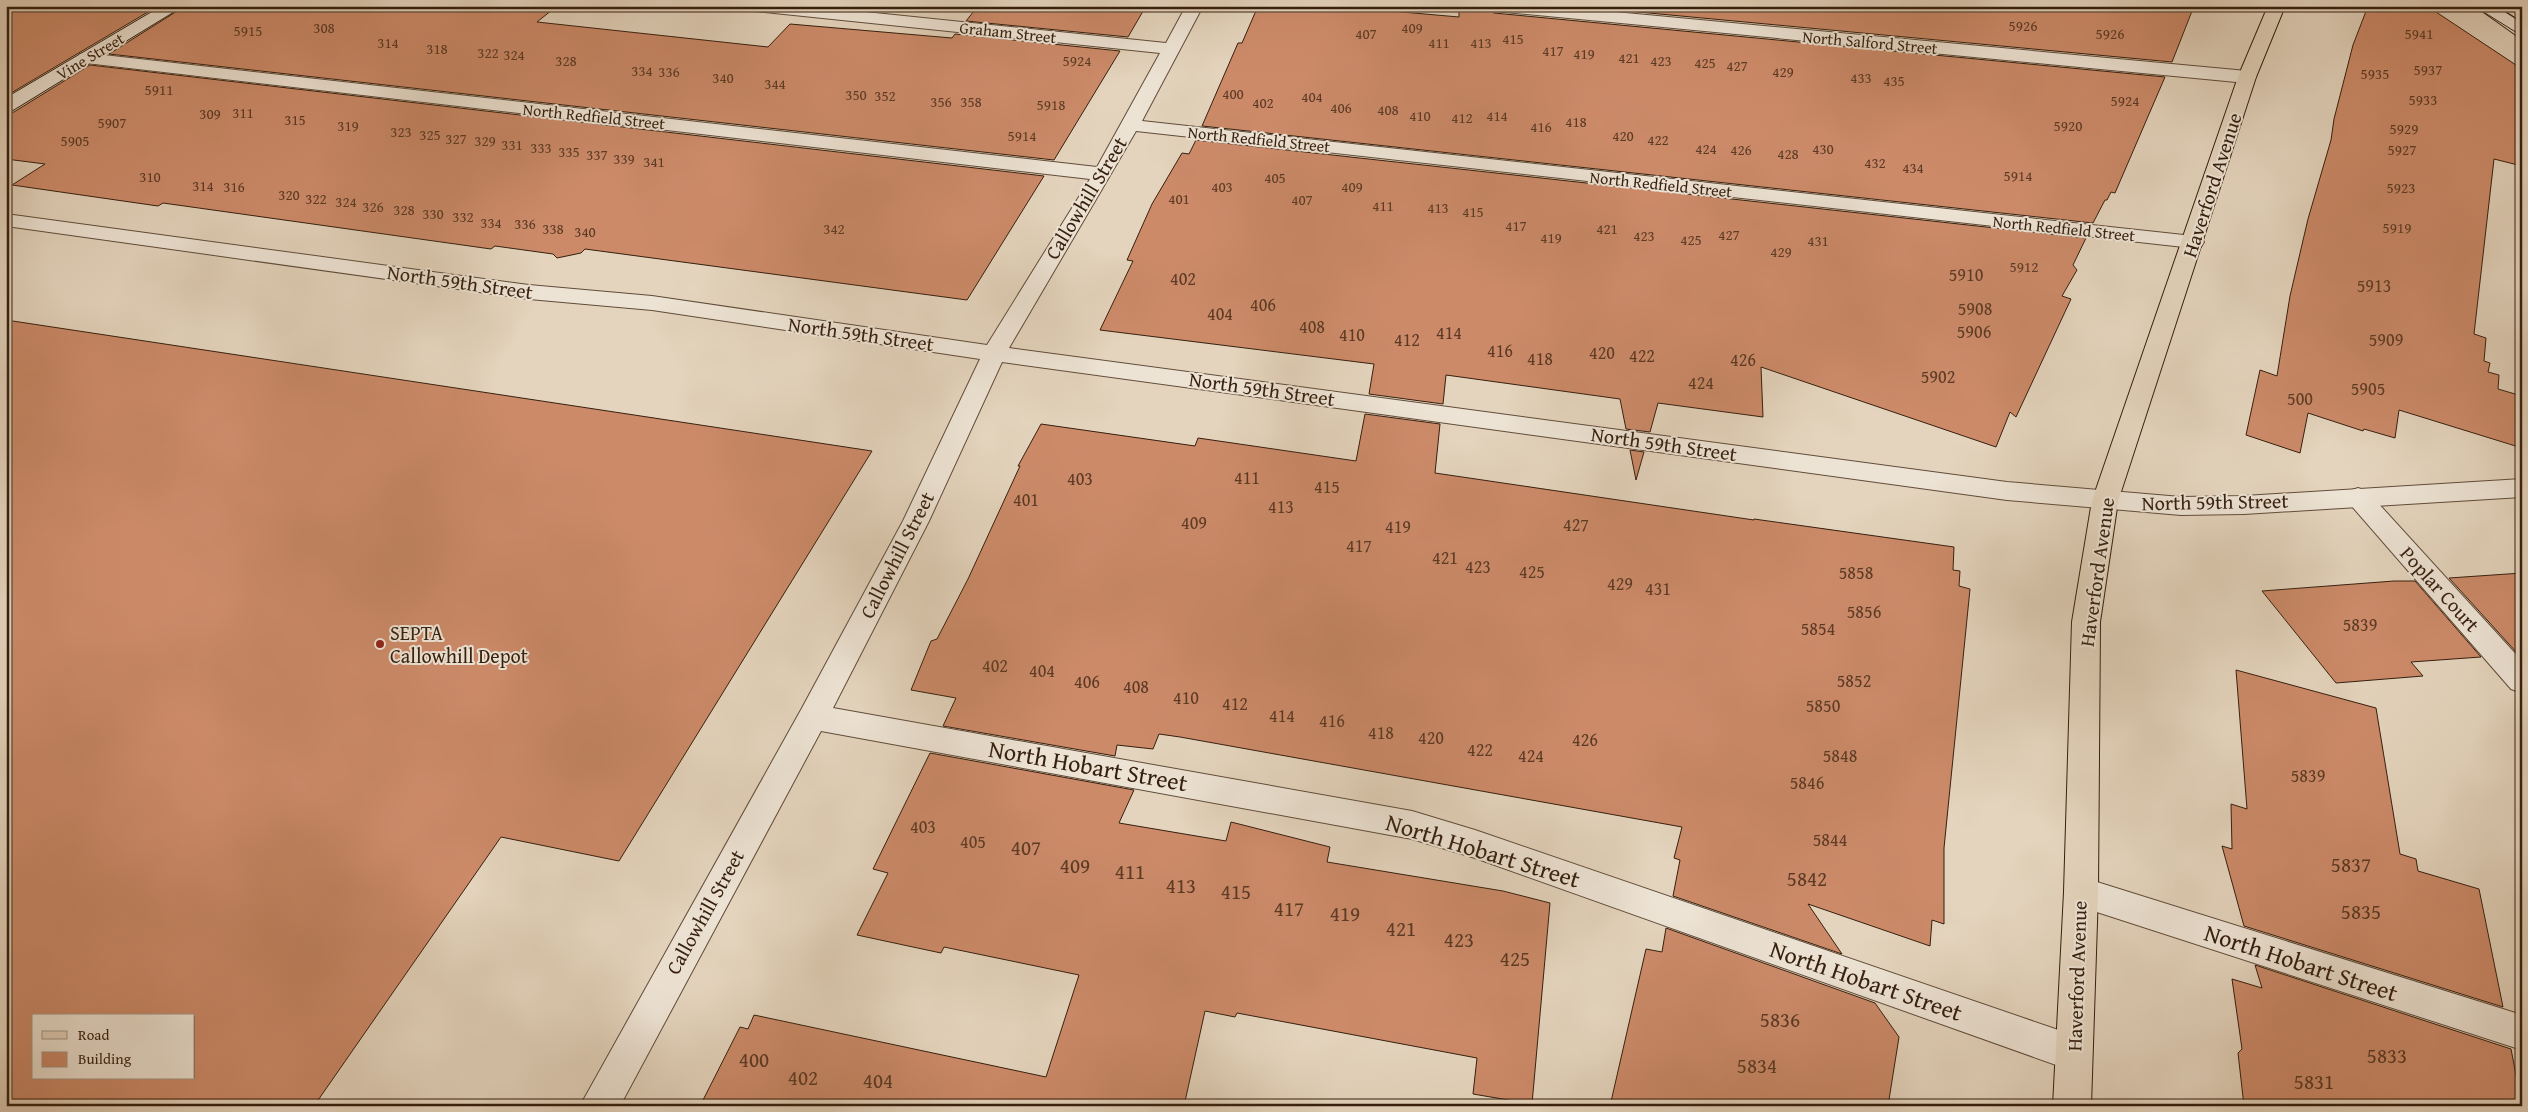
<svg xmlns="http://www.w3.org/2000/svg" width="2528" height="1112" font-family="'Gentium Book Plus',serif">
	<style>
		.building { fill: #cc8a69; stroke: #351f0e; fill-rule: evenodd }
		.lines { fill: none; stroke-linecap: round; stroke-linejoin: round }
		.lane-casing { stroke: #614c3a; stroke-width: 2 }
		.street-casing { stroke: #614c3a; stroke-width: 2 }
		.secondary-casing { stroke: #351f0e; stroke-width: 2 }
		.primary-casing { stroke: #351f0e; stroke-width: 2 }
		.lane { fill: #ede3d4; fill-rule: evenodd }
		.street { fill: #ede3d4; fill-rule: evenodd }
		.secondary { fill: #ede3d4; fill-rule: evenodd }
		.primary { fill: #e4d4bd; fill-rule: evenodd }
		.tram { stroke: #351f0e; stroke-width: 1 }
		.poi-dot { fill: #8f2418; stroke: #ede3d4; stroke-width: 2 }
		.labels { text-anchor: middle; stroke-width: 4; stroke-linejoin: round; paint-order: stroke }
		.far-number-label { font-size: 15px; fill: #5b3a25 }
		.far-street-label { font-size: 16px; fill: #351f0e; stroke: #ede3d4 }
		.number-label { font-size: 18px; fill: #5b3a25 }
		.street-label { font-size: 20px; fill: #351f0e; stroke: #ede3d4 }
		.poi-label { font-size: 20px; fill: #351f0e; stroke: #ede3d4; text-anchor: start }
		.near-number-label { font-size: 21px; fill: #5b3a25 }
		.near-street-label { font-size: 24px; fill: #351f0e; stroke: #ede3d4 }
	</style>
	<rect width="100%" height="100%" fill="#e4d4bd"/>
	<filter id="stains"><feTurbulence type="fractalNoise" baseFrequency=".004" numOctaves="4"/><feColorMatrix values="0 0 0 0 .2 0 0 0 0 .09 0 0 0 0 .02 0 0 0 .5 -.17"/></filter>
	<radialGradient id="worn" r=".72"><stop offset=".6" stop-color="#630" stop-opacity="0"/><stop offset="1" stop-color="#630" stop-opacity=".3"/></radialGradient>
	<path class="building" d="M6 6H158L6 96Z
		M185 6H557L537 22 768 47 790 24 952 38 955 34 1120 51 1054 160 109 54Z
		M978 6H1146L1128 37 966 21Z
		M1258 6H1334L1459 17V6H1484L1494 13 2165 77 2115 193 2111 192 2107 200H2105L2093 223 1202 126 1238 43H1242Z
		M1574 6H2194L2172 62Z
		M2368 6H2427L2522 69V166L2494 159 2474 334 2486 338 2484 361 2490 363 2488 372 2499 375 2498 389 2522 396V448L2399 410 2395 438 2364 429 2363 431 2308 413 2300 453 2246 435 2260 370 2277 376 2290 296 2308 219 2331 140 2334 119 2353 45Z
		M90 65 1044 176 967 300 585 249 581 253 557 258 553 254 495 246 491 249 163 203 158 206 12 185 45 164 6 159V114L14 112Z
		M1196 140 2086 238 2073 265 2077 270 2062 296 2071 299 2016 417 2010 412 1996 447 1761 367 1763 417 1658 403 1650 432 1626 429 1620 399 1446 375 1443 404 1369 394 1374 364 1100 330 1133 261 1127 260 1152 204 1182 153 1189 154Z
		M6 320 654 418 872 451 619 861 501 837 314 1106H6ZM34 1016H194V1078H34Z
		M1365 414 1440 424 1435 473 1754 520V519L1954 547 1953 570 1960 571 1959 586 1970 589 1944 848V924L1932 920 1930 946 1808 904 1842 954 1673 896 1680 860 1674 858 1682 827 1180 737 1159 734 1153 749 1117 745 1115 756 943 726 956 698 911 690 931 641 937 639 968 579 1020 466H1018L1041 424 1195 446 1198 438 1356 461Z
		M1630 450 1644 452 1636 480Z
		M2522 573V654H2518L2449 578Z
		M2394 581H2415L2481 657 2411 662 2423 676 2336 683 2262 591Z
		M2236 670 2376 708 2400 854 2416 859 2418 871 2479 889 2503 1007 2244 926 2222 846 2232 849 2231 804 2247 809Z
		M930 753 1134 790 1119 823 1226 841 1231 822 1330 847 1327 862 1503 891 1550 903 1532 1104 1473 1094 1477 1058 1237 1013 1235 1017 1205 1011 1184 1106H700L740 1027 748 1029 754 1015 1046 1077 1079 975 944 947 941 953 857 935 888 873 873 869Z
		M1666 928 1875 1003 1899 1037 1888 1106H1610L1646 949 1662 952Z
		M2255 965 2511 1049 2522 1106H2244L2238 1053 2242 1049 2232 979 2262 988Z"/>
	<g class="lines">
		<defs>
			<path id="lane" d="M2358 488 2367 491 2522 661V693L2511 689 2349 503 2345 497 2349 491Z"/>
			<path id="street" d="M747 6H807L1166 43 1186 6H1203L1142 121 2193 236 2201 237 2204 242 2201 247 2193 248 1136 131 1009 348 2007 482 2181 497 2244 496 2522 479V497L2244 514 2181 515 2007 500 1002 362 929 521 833 708 1412 811 1475 830 2073 1035 2086 1040 2091 1053 2086 1066 2073 1071 1475 858 1412 839 821 731 620 1106H580L802 708 903 521 980 359 652 310 529 299 6 226V214L529 285 652 296 987 345 1090 179 86 63 80 62 77 58 80 54 86 53 1097 167 1160 53 755 11Z
				M1486 6H1551L2247 71 2253 73 2256 77 2253 81 2247 83 1494 11Z
				M2081 877 2522 1015V1050L2069 903 2064 892 2069 881Z"/>
			<path id="secondary" d="M162 6H183L13 110 6 112V98Z
				M2475 6H2495L2522 23V36L2516 35Z"/>
			<path id="primary" d="M2268 6H2285L2256 77 2118 501 2100 622 2098 892 2091 1106H2053L2064 892 2072 622 2092 501 2238 77Z"/>
		</defs>
		<use href="#lane" class="lane-casing"/>
		<use href="#street" class="street-casing"/>
		<use href="#secondary" class="secondary-casing"/>
		<use href="#primary" class="primary-casing"/>
		<use href="#lane" class="lane"/>
		<use href="#street" class="street"/>
		<use href="#secondary" class="secondary"/>
		<use href="#primary" class="primary"/>
		<path class="tram" d="M2474 6 2522 36
			M2497 6 2522 22"/>
	</g>
	<circle class="poi-dot" cx="380" cy="644" r="5"/>
	<g class="labels">
		<g class="far-number-label">
			<text x="2023" y="31">5926</text>
			<text x="324" y="33">308</text>
			<text x="1412" y="33">409</text>
			<text x="248" y="36">5915</text>
			<text x="1366" y="39">407</text>
			<text x="2110" y="39">5926</text>
			<text x="2419" y="39">5941</text>
			<text x="1513" y="44">415</text>
			<text x="388" y="48">314</text>
			<text x="1439" y="48">411</text>
			<text x="1481" y="48">413</text>
			<text x="437" y="54">318</text>
			<text x="1553" y="56">417</text>
			<text x="488" y="58">322</text>
			<text x="1584" y="59">419</text>
			<text x="514" y="60">324</text>
			<text x="1629" y="63">421</text>
			<text x="566" y="66">328</text>
			<text x="1077" y="66">5924</text>
			<text x="1661" y="66">423</text>
			<text x="1705" y="68">425</text>
			<text x="1737" y="71">427</text>
			<text x="2428" y="75">5937</text>
			<text x="642" y="76">334</text>
			<text x="669" y="77">336</text>
			<text x="1783" y="77">429</text>
			<text x="2375" y="79">5935</text>
			<text x="723" y="83">340</text>
			<text x="1861" y="83">433</text>
			<text x="1894" y="86">435</text>
			<text x="775" y="89">344</text>
			<text x="159" y="95">5911</text>
			<text x="1233" y="99">400</text>
			<text x="856" y="100">350</text>
			<text x="885" y="101">352</text>
			<text x="1312" y="102">404</text>
			<text x="2423" y="105">5933</text>
			<text x="2125" y="106">5924</text>
			<text x="941" y="107">356</text>
			<text x="971" y="107">358</text>
			<text x="1263" y="108">402</text>
			<text x="1051" y="110">5918</text>
			<text x="1341" y="113">406</text>
			<text x="1388" y="115">408</text>
			<text x="243" y="118">311</text>
			<text x="210" y="119">309</text>
			<text x="1420" y="121">410</text>
			<text x="1497" y="121">414</text>
			<text x="1462" y="123">412</text>
			<text x="295" y="125">315</text>
			<text x="1576" y="127">418</text>
			<text x="112" y="128">5907</text>
			<text x="348" y="131">319</text>
			<text x="2068" y="131">5920</text>
			<text x="1541" y="132">416</text>
			<text x="2404" y="134">5929</text>
			<text x="401" y="137">323</text>
			<text x="430" y="140">325</text>
			<text x="1022" y="141">5914</text>
			<text x="1623" y="141">420</text>
			<text x="456" y="144">327</text>
			<text x="1658" y="145">422</text>
			<text x="75" y="146">5905</text>
			<text x="485" y="146">329</text>
			<text x="512" y="150">331</text>
			<text x="541" y="153">333</text>
			<text x="1706" y="154">424</text>
			<text x="1823" y="154">430</text>
			<text x="1741" y="155">426</text>
			<text x="2402" y="155">5927</text>
			<text x="569" y="157">335</text>
			<text x="1788" y="159">428</text>
			<text x="597" y="160">337</text>
			<text x="624" y="164">339</text>
			<text x="654" y="167">341</text>
			<text x="1875" y="168">432</text>
			<text x="1913" y="173">434</text>
			<text x="2018" y="181">5914</text>
			<text x="150" y="182">310</text>
			<text x="1275" y="183">405</text>
			<text x="203" y="191">314</text>
			<text x="234" y="192">316</text>
			<text x="1222" y="192">403</text>
			<text x="1352" y="192">409</text>
			<text x="2401" y="193">5923</text>
			<text x="289" y="200">320</text>
			<text x="316" y="204">322</text>
			<text x="1179" y="204">401</text>
			<text x="1302" y="205">407</text>
			<text x="346" y="207">324</text>
			<text x="1383" y="211">411</text>
			<text x="373" y="212">326</text>
			<text x="1438" y="213">413</text>
			<text x="404" y="215">328</text>
			<text x="1473" y="217">415</text>
			<text x="433" y="219">330</text>
			<text x="463" y="222">332</text>
			<text x="491" y="228">334</text>
			<text x="525" y="229">336</text>
			<text x="1516" y="231">417</text>
			<text x="2397" y="233">5919</text>
			<text x="553" y="234">338</text>
			<text x="834" y="234">342</text>
			<text x="1607" y="234">421</text>
			<text x="585" y="237">340</text>
			<text x="1729" y="240">427</text>
			<text x="1644" y="241">423</text>
			<text x="1551" y="243">419</text>
			<text x="1691" y="245">425</text>
			<text x="1818" y="246">431</text>
			<text x="1781" y="257">429</text>
			<text x="2024" y="272">5912</text>
		</g>
		<g class="far-street-label">
			<text transform="translate(1008 32) rotate(6)" y="6">Graham Street</text>
			<text transform="translate(1870 42) rotate(5)" y="6">North Salford Street</text>
			<text transform="translate(90 56) rotate(-31)" y="6">Vine Street</text>
			<text transform="translate(594 116) rotate(6)" y="6">North Redfield Street</text>
			<text transform="translate(1259 139) rotate(6)" y="6">North Redfield Street</text>
			<text transform="translate(1661 184) rotate(6)" y="6">North Redfield Street</text>
			<text transform="translate(2064 228) rotate(6)" y="6">North Redfield Street</text>
		</g>
		<g class="number-label">
			<text x="1966" y="281">5910</text>
			<text x="1183" y="285">402</text>
			<text x="2374" y="292">5913</text>
			<text x="1263" y="311">406</text>
			<text x="1975" y="315">5908</text>
			<text x="1220" y="320">404</text>
			<text x="1312" y="333">408</text>
			<text x="1974" y="338">5906</text>
			<text x="1449" y="339">414</text>
			<text x="1352" y="341">410</text>
			<text x="1407" y="346">412</text>
			<text x="2386" y="346">5909</text>
			<text x="1500" y="357">416</text>
			<text x="1602" y="359">420</text>
			<text x="1642" y="362">422</text>
			<text x="1540" y="365">418</text>
			<text x="1743" y="366">426</text>
			<text x="1938" y="383">5902</text>
			<text x="1701" y="389">424</text>
			<text x="2368" y="395">5905</text>
			<text x="2300" y="405">500</text>
			<text x="1247" y="484">411</text>
			<text x="1080" y="485">403</text>
			<text x="1327" y="493">415</text>
			<text x="1026" y="506">401</text>
			<text x="1281" y="513">413</text>
			<text x="1194" y="529">409</text>
			<text x="1576" y="531">427</text>
			<text x="1398" y="533">419</text>
			<text x="1359" y="552">417</text>
			<text x="1445" y="564">421</text>
			<text x="1478" y="573">423</text>
			<text x="1532" y="578">425</text>
			<text x="1856" y="579">5858</text>
			<text x="1620" y="590">429</text>
			<text x="1658" y="595">431</text>
			<text x="1864" y="618">5856</text>
			<text x="2360" y="631">5839</text>
			<text x="1818" y="635">5854</text>
			<text x="995" y="672">402</text>
			<text x="1042" y="677">404</text>
			<text x="1854" y="687">5852</text>
			<text x="1087" y="688">406</text>
			<text x="1136" y="693">408</text>
			<text x="1186" y="704">410</text>
			<text x="1235" y="710">412</text>
			<text x="1823" y="712">5850</text>
			<text x="1282" y="722">414</text>
			<text x="1332" y="727">416</text>
			<text x="1381" y="739">418</text>
			<text x="1431" y="744">420</text>
			<text x="1585" y="746">426</text>
			<text x="1480" y="756">422</text>
			<text x="1531" y="762">424</text>
			<text x="1840" y="762">5848</text>
			<text x="2308" y="782">5839</text>
			<text x="1807" y="789">5846</text>
			<text x="923" y="833">403</text>
			<text x="1830" y="846">5844</text>
			<text x="973" y="848">405</text>
		</g>
		<g class="street-label">
			<text transform="translate(2212 185) rotate(-72)" y="7">Haverford Avenue</text>
			<text transform="translate(1086 198) rotate(-59)" y="7">Callowhill Street</text>
			<text transform="translate(460 282) rotate(8)" y="7">North 59th Street</text>
			<text transform="translate(861 334) rotate(8)" y="7">North 59th Street</text>
			<text transform="translate(1262 389) rotate(8)" y="7">North 59th Street</text>
			<text transform="translate(1664 444) rotate(8)" y="7">North 59th Street</text>
			<text transform="translate(2215 502) rotate(-1)" y="7">North 59th Street</text>
			<text transform="translate(897 555) rotate(-63)" y="7">Callowhill Street</text>
			<text transform="translate(2097 572) rotate(-82)" y="7">Haverford Avenue</text>
			<text transform="translate(2440 589) rotate(48)" y="7">Poplar Court</text>
			<text transform="translate(705 912) rotate(-61)" y="7">Callowhill Street</text>
			<text transform="translate(2077 976) rotate(-88)" y="7">Haverford Avenue</text>
		</g>
		<g class="poi-label">
			<text x="390" y="640">SEPTA<tspan x="390" dy="23">Callowhill Depot</tspan></text>
		</g>
		<g class="near-number-label">
			<text x="1026" y="855">407</text>
			<text x="2351" y="872">5837</text>
			<text x="1075" y="873">409</text>
			<text x="1130" y="879">411</text>
			<text x="1807" y="886">5842</text>
			<text x="1181" y="893">413</text>
			<text x="1236" y="899">415</text>
			<text x="1289" y="916">417</text>
			<text x="2361" y="919">5835</text>
			<text x="1345" y="921">419</text>
			<text x="1401" y="936">421</text>
			<text x="1459" y="947">423</text>
			<text x="1515" y="966">425</text>
			<text x="1780" y="1027">5836</text>
			<text x="2387" y="1063">5833</text>
			<text x="754" y="1067">400</text>
			<text x="1757" y="1073">5834</text>
			<text x="803" y="1085">402</text>
			<text x="878" y="1088">404</text>
			<text x="2314" y="1089">5831</text>
		</g>
		<g class="near-street-label">
			<text transform="translate(1088 766) rotate(10)" y="8">North Hobart Street</text>
			<text transform="translate(1483 851) rotate(17)" y="8">North Hobart Street</text>
			<text transform="translate(2301 963) rotate(18)" y="8">North Hobart Street</text>
			<text transform="translate(1866 981) rotate(19)" y="8">North Hobart Street</text>
		</g>
	</g>
	<rect width="2528" height="1112" fill="none" stroke="#e4d4bd" stroke-width="25"/>
	<rect x="8" y="8" width="2513" height="1097" fill="none" stroke="#351f0e" stroke-width="2.5"/>
	<rect x="12" y="12" width="2503" height="1087" fill="none" stroke="#351f0e"/>
	<rect x="32" y="1014" width="162" height="65" fill="#ede3d4" stroke="#a39585"/>
	<rect x="42" y="1031" width="25" height="8" fill="#e4d4bd" stroke="#a39585"/>
	<text x="78" y="1040" font-size="15" fill="#351f0e">Road</text>
	<rect x="42" y="1052" width="25" height="15" fill="#cc8a69" stroke="#a39585"/>
	<text x="78" y="1064" font-size="15" fill="#351f0e">Building</text>
	<rect width="100%" height="100%" filter="url(#stains)"/>
	<rect width="100%" height="100%" fill="url(#worn)"/>
</svg>
